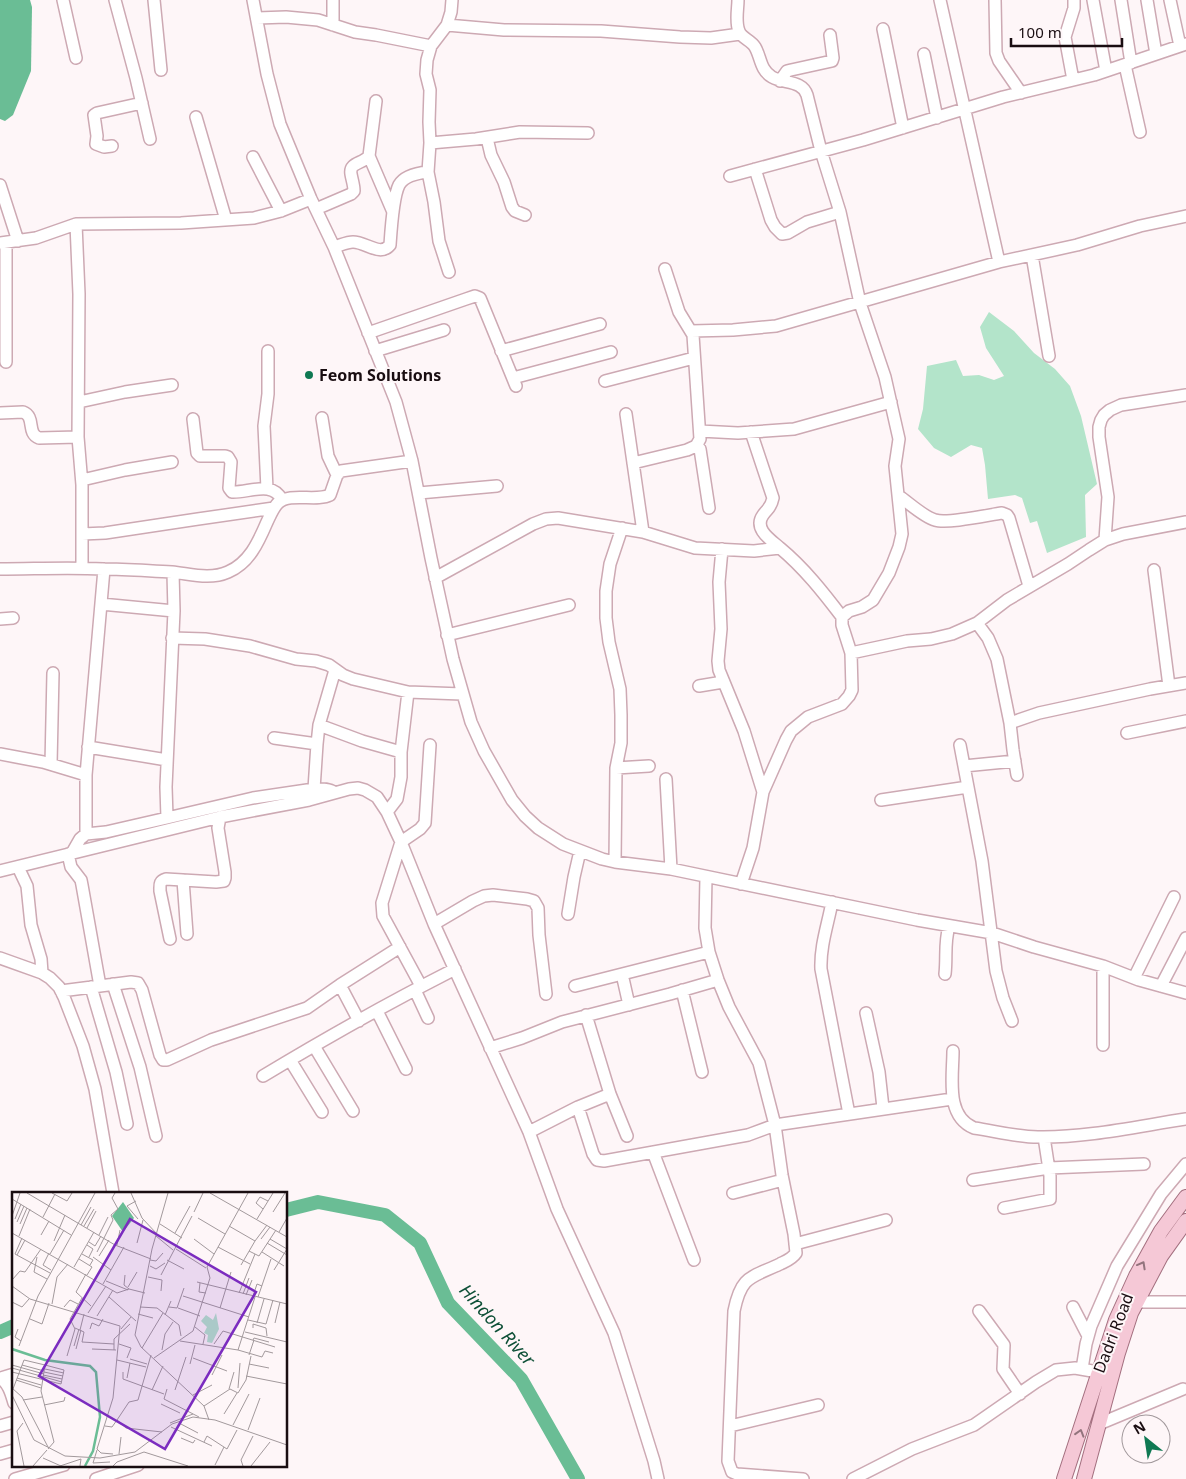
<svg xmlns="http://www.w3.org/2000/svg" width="1186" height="1479" font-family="'Noto Sans',sans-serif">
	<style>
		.green { fill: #b3e4ca }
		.water { fill: #6abd95 }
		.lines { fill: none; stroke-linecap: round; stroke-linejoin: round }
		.river { stroke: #6abd95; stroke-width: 14 }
		.minor-casing { stroke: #cda9b3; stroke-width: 14 }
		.major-casing { stroke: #a36f7f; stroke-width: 16 }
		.minor { stroke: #fff; stroke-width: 11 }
		.major { stroke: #f5c8d6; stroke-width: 14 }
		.oneway { stroke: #92747d }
		.poi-dot { fill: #0f7953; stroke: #fef6f8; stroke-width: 2 }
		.labels { text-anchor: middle; stroke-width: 4; stroke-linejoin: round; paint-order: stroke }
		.poi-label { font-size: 16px; font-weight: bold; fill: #190d11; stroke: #fef6f8; text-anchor: start }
		.street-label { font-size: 16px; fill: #190d11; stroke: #fef6f8 }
		.water-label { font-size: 18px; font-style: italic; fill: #0e5037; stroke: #fef6f8 }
		.inset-river { fill: none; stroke: #6abd95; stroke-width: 2.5 }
		.inset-road { fill: none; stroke: #a2999c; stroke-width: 1 }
		.view { fill: #7b2cbf; fill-opacity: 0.15; stroke: #7b2cbf; stroke-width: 2.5 }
		.inset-edge { fill: none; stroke: #190d11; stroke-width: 2.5 }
	</style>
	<rect width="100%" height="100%" fill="#fef6f8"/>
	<path class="green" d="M989 312 1014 331 1034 353 1055 369 1070 386 1081 416 1097 484 1085 495 1086 537 1047 553 1037 521 1030 523 1022 498 1015 495 988 499 985 465 982 448 971 445 951 457 934 448 918 429 923 409 927 366 956 360 963 376 979 375 994 380 1004 376 986 348 980 327Z"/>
	<path class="water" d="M0 0H30L32 7 31 71 13 115 5 121 0 119Z"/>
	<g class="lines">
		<path class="river" d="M286 1210 318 1202 385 1215 420 1243 448 1303 521 1379 578 1479
			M0 1332 14 1326"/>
		<defs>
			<path id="minor" d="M63 0 76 58
				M115 0 136 78 150 139
				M154 0 161 70
				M253 0 267 74 280 124 311 199 334 247 396 402 412 461 431 558 453 659 471 722 484 751 512 800 525 816 538 828 563 844 602 859 615 862 671 869 917 920 992 933 1034 947 1103 966 1139 980 1186 993
				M738 0C738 9 735 22 739 31 741 38 751 40 755 47 761 57 760 70 772 77 784 84 802 80 807 95L821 151 840 212 860 303 885 377 899 439 895 466 902 534 899 547 889 573 873 600 862 607 849 611 842 617V625L851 653 852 690 849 696 842 704 808 717 791 731 786 740 763 792 753 848 741 884
				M940 0 999 262
				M995 0 996 53 999 61 1021 93
				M1093 0 1106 71
				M1121 0 1131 63
				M1147 0 1156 54
				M1170 0 1180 46
				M257 18 286 17 318 20 355 32 376 35 431 46
				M333 25V0
				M447 25 504 30 601 31 680 37 711 38 740 34
				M883 29 903 128
				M924 54 937 118
				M1125 65 1140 132
				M1073 80 1065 37 1074 8V0
				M780 81 787 71 791 70 832 61 833 58 830 35
				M196 117 226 220
				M487 138 491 155 504 182 512 207 515 211 525 215
				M430 143 476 139 520 132 588 133
				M112 146 104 147 96 144 97 136 94 115 97 113 142 103
				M369 156 393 212
				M253 157 281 211
				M755 169 771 220 775 227 782 234 788 233 807 222 840 212
				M730 176 863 140 1003 97 1094 75 1186 44
				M0 185 18 241
				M316 209 351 194 354 191C354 185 352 180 351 174 349 162 363 164 369 156L376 101
				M76 224 79 294 78 437 82 485V568
				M0 243 36 238 76 224 181 223 254 218 281 211 311 199
				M6 243V362
				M334 247C341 245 347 242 353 242 366 242 380 257 390 245 391 230 393 197 399 185 404 176 418 173 428 172
				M1032 255 1049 356
				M449 272 439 241 434 202 428 172 430 143 429 122 430 90 426 74 427 60 431 46 447 25 451 12 452 0
				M691 331 733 330 776 326 999 262 1077 245 1140 226 1186 216
				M368 333 466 299 475 296 480 298 516 386
				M375 351 444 330
				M501 351 600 324
				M513 378 611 352
				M605 381 694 358
				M79 402 125 392 172 385
				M0 413 23 412C36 417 26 433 39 438L78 437
				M626 414 643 532
				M322 418 328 456 337 475
				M193 419 197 453 200 456H225L228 457 231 462 229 488 232 492C248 493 273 480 282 500
				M700 431 738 433 794 429 891 402
				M751 432 773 498C771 508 768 508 763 515 753 529 771 540 780 548
				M696 446 700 449 709 508
				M633 463 687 450 696 446 700 439 693 335 679 312 665 269
				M82 480 125 470 172 462
				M267 489 264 426 268 394V351
				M419 493 497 486
				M899 496C909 503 924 517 935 520 947 524 988 515 1002 513L1007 515 1009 518 1029 586
				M82 534 105 533 198 519 274 508
				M1105 540 1108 497 1099 437V427L1101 420 1104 415 1110 410 1121 405 1186 395
				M722 549 719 582 721 629 718 661 719 670 744 731 763 792
				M0 569C34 569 69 567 103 569 126 569 149 571 172 572 191 574 210 580 228 572 249 563 258 543 267 522 270 516 273 508 278 503 290 492 316 502 330 495L337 475 341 471 412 461
				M1154 570 1169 686
				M435 578 533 524 546 519 558 518 643 532 695 548 754 551 780 548C804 568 823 592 842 617
				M101 604 174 611
				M0 619 13 618
				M977 623 988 638 997 659 1010 723 1013 750 1017 775
				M447 635 569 605
				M172 638 205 639 250 646 296 659 316 661 329 665 343 675 353 679 408 692 462 694
				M851 653 907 641 931 639 952 634 977 623 1007 600 1068 564 1089 550 1105 540 1123 534 1186 522
				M699 686 723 682
				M1010 723 1039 713 1150 689 1186 683
				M319 725 362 741 401 752
				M1127 733 1186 721
				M274 738 317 744
				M960 745 982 861 996 971 1003 998 1012 1021
				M88 747 167 760
				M0 754 43 762 86 775
				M51 764 53 673
				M964 766 1015 761
				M616 768 649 766
				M666 779 671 869
				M314 789 317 744 319 725 335 670
				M881 800 968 787
				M387 812 397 799 401 777V752L408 692
				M167 818 166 787 174 611 173 573
				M86 834V775L104 569
				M72 853 80 839 86 834 106 832 167 818 253 798 314 789C321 789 328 788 334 792
				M68 854 71 867 81 880 82 885 100 986
				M615 862 616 768 621 743V715L620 689 609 642 606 618V591L610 564 622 528
				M18 867 27 886 31 925 41 959 42 973
				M0 871 220 817 309 800 349 789 358 788 365 790 377 797 387 812 401 842 434 924 529 1132 557 1209 614 1333 654 1461 658 1479
				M706 877 705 928 709 952 718 980 729 1007 759 1063 775 1125 782 1175 794 1234 796 1253C792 1259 786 1261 780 1264 750 1278 741 1276 734 1311L728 1461 732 1472 737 1474 803 1479
				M183 880 187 934
				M832 902C828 924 820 946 821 969L849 1114
				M568 914 574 877 580 851
				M434 924 473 901 484 896 493 895 527 899 534 901 538 908 539 935 546 994
				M170 939 160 891C160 885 159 881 166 879L216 882 224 881 225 878V872L218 828 220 817
				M0 958 42 973 50 978 59 987 64 997 83 1046 95 1089 113 1193
				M622 974 629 1005
				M945 974C947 956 944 944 949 926
				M1134 978 1174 897
				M113 984 140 1067 156 1136
				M340 985 359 1021
				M421 986 383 916 382 903 401 842 420 829 425 823 430 745
				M575 986 709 952
				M1161 986 1186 938
				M91 987 116 1072 127 1124
				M415 990 428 1018
				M682 990 702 1072
				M61 991 131 982 138 983 142 990 160 1055 163 1060H167L211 1040 307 1008 340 985 400 947
				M377 1011 406 1069
				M866 1013 879 1072 883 1108
				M586 1015 610 1094 627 1136
				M1103 1045V966
				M314 1046 353 1111
				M490 1048 522 1038 562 1022 670 994 718 980
				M953 1051C953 1077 945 1116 974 1128 995 1131 1017 1137 1038 1137 1086 1138 1139 1126 1186 1119
				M290 1060 322 1112
				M263 1076C326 1038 390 1002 455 969
				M578 1107 593 1154 597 1160 604 1161 748 1135 775 1125 952 1099
				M529 1132 578 1107 610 1094
				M653 1152 694 1260
				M973 1180 1049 1168 1144 1164
				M733 1193 783 1180
				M1004 1208 1050 1199V1176L1044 1137
				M795 1244 886 1220
				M1137 1302H1186
				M1073 1307 1088 1336
				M979 1311 1004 1345 1003 1369 1020 1394
				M1082 1369 1086 1344 1091 1326 1117 1266 1161 1194 1186 1164
				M0 1378C9 1384 11 1393 14 1403
				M1 1378 14 1374
				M1099 1424 1183 1389
				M0 1426 14 1422
				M730 1426 818 1405
				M0 1454 14 1450
				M15 1479 64 1465
				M96 1479 138 1465
				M853 1479 912 1449 974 1425 1036 1382 1056 1370 1075 1368 1098 1372"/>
			<path id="major" d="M1064 1479 1116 1320 1136 1276 1161 1231 1186 1197
				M1084 1479 1118 1353 1131 1313 1161 1256 1186 1221"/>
		</defs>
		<use href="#minor" class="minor-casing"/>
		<use href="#major" class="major-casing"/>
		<use href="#minor" class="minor"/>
		<use href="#major" class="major"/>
	</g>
	<defs><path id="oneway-chevron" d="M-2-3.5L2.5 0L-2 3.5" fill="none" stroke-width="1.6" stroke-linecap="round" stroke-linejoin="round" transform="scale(1.25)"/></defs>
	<g class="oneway">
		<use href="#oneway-chevron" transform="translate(1142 1265) rotate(-61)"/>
		<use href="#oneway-chevron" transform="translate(1080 1433) rotate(-73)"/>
	</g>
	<circle class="poi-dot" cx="309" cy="375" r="5"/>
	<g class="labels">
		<g class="poi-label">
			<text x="319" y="381">Feom Solutions</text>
		</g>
		<g class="street-label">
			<text transform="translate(1113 1333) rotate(-69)" y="6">Dadri Road</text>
		</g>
		<g class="water-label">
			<text transform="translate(497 1325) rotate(48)" y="6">Hindon River</text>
		</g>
	</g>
	<g transform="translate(12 1192)">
		<rect width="275" height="275" fill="#fef6f8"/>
		<path d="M204 121 207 137 200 151 195 150 196 143 192 141 195 135 189 129 194 123 201 128Z" fill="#b3e4ca"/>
		<path d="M111 10 122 26 111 40 100 24Z" fill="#6abd95"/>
		<path class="inset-river" d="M0 157 33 168 78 174 84 180 88 225 81 259 73 274"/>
		<path class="inset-road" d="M15 1 103 53 139 67M40 1 55 9 60 1M119 1 130 26 145 42M156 1 140 57 123 143 129 155 192 214 197 228M198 1 275 45M0 7 59 43M124 9 115 14 126 27M251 17 244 11 248 5 256 9M182 20 191 1M261 20 273 1M0 24 8 1M31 25 43 2M186 26 213 42M3 27 9 12M245 27 261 1M5 30 12 14M8 32 15 16M148 32 170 46M69 33 79 15M72 34 82 17M217 34 243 49 255 33M75 36 84 19M267 40 275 26M0 41 105 101 117 97 133 101M163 41 178 14M29 43 37 29M87 43 96 25M7 44 18 17M144 44 161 58M10 46 3 62 38 81M182 47 202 62M249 47 258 35M258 47 275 57M42 49 53 23M77 50 83 54 89 44M125 51 131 28M255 51 275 63M75 53 81 57 77 65M105 53 108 38M206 55 238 72M164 57 194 76M237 59 247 64 264 38M85 60 101 28 99 23 106 17 100 6 103 1M250 60 272 74M37 61 31 73 39 78M38 62 52 38M70 62 81 68 78 73M5 63 13 48M87 64 97 48M25 65 22 80 35 87M81 65 99 78M67 67 80 75 75 83M138 68 144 69 151 61M155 68 172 77M229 73 243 49M138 74 144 77 153 71M62 75 82 40M262 78 275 57M74 82 64 100 79 114M113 83 112 93 117 97M149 83 180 24M136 85 150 88 149 99M0 88 8 79 13 80 29 57M94 89 116 98M185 90 275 112M188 91 187 100 194 101M91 92 112 55M0 94 18 107 108 134 101 206 85 257 89 261 101 262M116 95 125 80M227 101 243 62M231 102 237 86M234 103 240 88M171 104 237 125M241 104 245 92 250 94M97 105 124 129M246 105 259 67M0 110 10 115 17 107M40 112 45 85 56 72M52 115 58 108 66 112M128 115 145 116 167 133 169 144M157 115 165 116 172 96M166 116 188 124M208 116 219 80M76 121 94 94M126 122 141 126M153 123 159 109M85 124 101 98M18 127 30 132 37 111M236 128 254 132 261 108M245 131 252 107M263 131 268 110M183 135 193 143 191 152M63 136 72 140 70 150 102 152M241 136V132L254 136 255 144M6 137 3 145 9 149M78 137 80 131 87 134 91 127M109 137 119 125M68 138 72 122M233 140 275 150M241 148 242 146 257 150M168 149 226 158 243 105M107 152 119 156 115 166M202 152 211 139 263 155M7 154 26 104 83 1M62 154 67 137M130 156 151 121M64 157 69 138M80 157 104 158M102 158V147L118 132M150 158 153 142 161 130M226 158 250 165 253 159 261 161M139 163 126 208 117 210 105 228 114 236 150 240M237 163 242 148M55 164 63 137 58 127 70 106M142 166 181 139 198 86 195 75 236 1M181 166 215 179M118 167 135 172M105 168 134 175M178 172 183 153M237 172 257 176M0 173 32 182M10 173 32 179M0 176 50 190M33 177 52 181M0 180 49 192 52 178 33 173M32 180 51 184M111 180V187L152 202M31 183 50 187M200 183 210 163M234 184 275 192M5 186 29 193M115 186 118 171M4 188 29 196M0 196 10 205 36 255M226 196 228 171M1 197 12 168 33 173 29 199 42 250 36 257M155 197 152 207 187 225M217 197 222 180M140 198 151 174M163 198 174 165M0 203 22 248 53 264 88 266 123 260 160 232 181 225 203 228 275 253M181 203 200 193M11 208 30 205M149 212 168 221M32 213 52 209 53 205M192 214 218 197 226 201 234 188 239 164M212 222 225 201M11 231 5 239 12 274M158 231 181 222M167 231 186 241M221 233 237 202M93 234 100 235 105 228M159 235 200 254M236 238 248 206M169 246 181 251 183 248M192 250 195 244 215 257 225 238M85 258 81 271 98 270M107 262 109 245M31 266 49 274M203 273 212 255M21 274 35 258M48 274 69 267 68 274M101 274 105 270 132 260 176 274M231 274 229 268 241 244M239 274 258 250"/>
		<path class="view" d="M118 27 244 100 153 257 27 184Z"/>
		<rect width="275" height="275" class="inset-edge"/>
	</g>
	<g transform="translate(1146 1439) rotate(330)"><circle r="24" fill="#fef6f8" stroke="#a2999c"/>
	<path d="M0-4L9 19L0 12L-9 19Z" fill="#0f7953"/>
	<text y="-8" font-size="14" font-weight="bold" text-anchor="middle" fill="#190d11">N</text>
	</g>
	<path d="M1011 38v8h111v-8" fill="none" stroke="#190d11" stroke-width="2.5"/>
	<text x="1018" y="38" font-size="15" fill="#190d11" stroke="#fef6f8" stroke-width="4" paint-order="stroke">100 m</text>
</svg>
